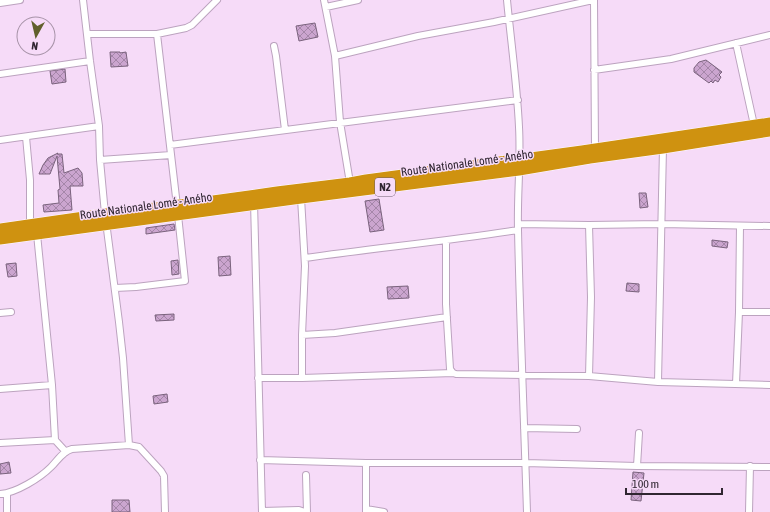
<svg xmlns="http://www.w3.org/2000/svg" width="770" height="512" font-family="'Asap Condensed',sans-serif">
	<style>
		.building { fill: url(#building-cross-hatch); stroke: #7a637d }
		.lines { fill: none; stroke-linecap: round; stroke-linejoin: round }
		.street-casing { stroke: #bca3bf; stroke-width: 8 }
		.highway-casing { stroke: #fff; stroke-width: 12 }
		.street { stroke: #fff; stroke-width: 6 }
		.highway { stroke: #cf9210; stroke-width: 11 }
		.labels { text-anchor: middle; stroke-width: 3; stroke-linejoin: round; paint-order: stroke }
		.shield { fill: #f6dbf8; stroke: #6b5c6d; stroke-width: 1 }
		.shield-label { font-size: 11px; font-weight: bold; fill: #302631 }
		.street-label { font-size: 12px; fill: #302631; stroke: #f6dbf8 }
	</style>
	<defs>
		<pattern id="building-cross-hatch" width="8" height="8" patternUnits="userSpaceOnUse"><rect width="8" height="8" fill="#cba5cf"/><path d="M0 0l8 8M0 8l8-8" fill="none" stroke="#a586a9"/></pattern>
	</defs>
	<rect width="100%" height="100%" fill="#f6dbf8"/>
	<path class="building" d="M315 23 318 37 299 41 296 26Z
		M110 52H120V53L126 52 128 66 111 67Z
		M706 60 722 72 719 75 721 77 718 82 715 80 713 83 711 81 709 83 694 72V68L699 62Z
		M65 69 66 82 52 84 50 71Z
		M58 153 57 154H62L64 173 78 168 82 173 83 186H70L72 210 44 212 43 205 59 203 58 190 60 189 57 156 50 174H39L43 165 48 158Z
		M639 193H646L648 207 640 208Z
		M379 199 384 230 370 232 365 201Z
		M174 224 175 230 146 234V228Z
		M712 240 728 242 727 248 712 246Z
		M230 256 231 275 219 276 218 257Z
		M178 260 179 274 172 275 171 261Z
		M16 263 17 276 8 277 6 264Z
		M627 283 639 284V292L626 291Z
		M408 286 409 298 388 299 387 287Z
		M174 314V320L156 321 155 315Z
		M167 394 168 402 154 404 153 396Z
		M9 462 11 473 0 474V464Z
		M633 472 644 473 641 501 631 500Z
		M112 500H129L130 512H112Z"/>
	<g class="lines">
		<defs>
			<path id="street" d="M83 0 90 61 99 126 100 160 105 214 119 322 123 358 129 445 139 447 161 471 164 476 165 512
				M324 0 335 56 340 122 350 183
				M507 0C511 42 517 84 519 127 521 161 517 196 518 230 520 324 524 418 527 512
				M594 0 595 148
				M0 3 20 0
				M326 7 358 0
				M87 34H157L186 28 192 25 217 0
				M157 34 177 206
				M736 43 754 125
				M274 46 276 56 285 130
				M335 56 418 36 494 22 593 0
				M594 70 671 59 770 35
				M0 74 90 61
				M26 137 30 180V225
				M0 140 99 126
				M170 145 518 100
				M100 160 171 155
				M301 198 305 266 302 335V378
				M254 202 262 512
				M518 224 589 225 662 224 770 226
				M589 225 591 297 589 376
				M37 234 52 385 55 440
				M446 241V304L450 369 453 373
				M305 258C376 248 447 241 518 230
				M115 288 136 287 185 281 178 215
				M739 312H770
				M0 313 11 312
				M302 335 335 333 447 317
				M258 378H302L453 373 456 374 589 376 658 382 770 385
				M658 382 663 148
				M736 384 739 312 740 226
				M0 389 52 385
				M524 428 577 429
				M0 443 55 440 66 452
				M260 460 366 463H525L637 466 770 467
				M366 463V512
				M637 466 639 433
				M306 475 307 512
				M0 494C16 493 40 478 51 467 58 460 63 451 72 449L129 445
				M7 494V512
				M366 509 384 512
				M262 511 299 510 305 512
				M749 512 750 466"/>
			<path id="highway" d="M0 229 105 214 213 201 277 192 350 183 366 180 582 151 770 123
				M0 239 301 198 519 170 590 158 663 148 770 131"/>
		</defs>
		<use href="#street" class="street-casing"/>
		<use href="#highway" class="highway-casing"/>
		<use href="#street" class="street"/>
		<use href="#highway" class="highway"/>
	</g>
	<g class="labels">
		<rect class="shield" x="375" y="178" width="20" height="18" rx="3"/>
		<g class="shield-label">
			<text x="385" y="191">N2</text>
		</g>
		<g class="street-label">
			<text transform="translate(467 163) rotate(-8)" y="4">Route Nationale Lomé - Aného</text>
			<text transform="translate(146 206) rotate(-8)" y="4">Route Nationale Lomé - Aného</text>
		</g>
	</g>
	<g transform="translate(36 36) rotate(188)"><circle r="19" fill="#f6dbf8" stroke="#a793a8"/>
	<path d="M0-3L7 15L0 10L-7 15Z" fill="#615f2c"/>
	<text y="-6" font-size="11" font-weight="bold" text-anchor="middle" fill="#302631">N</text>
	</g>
	<path d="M626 488v6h96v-6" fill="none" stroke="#302631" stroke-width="2"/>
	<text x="632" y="488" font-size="12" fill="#302631" stroke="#f6dbf8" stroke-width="3" paint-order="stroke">100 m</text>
</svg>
